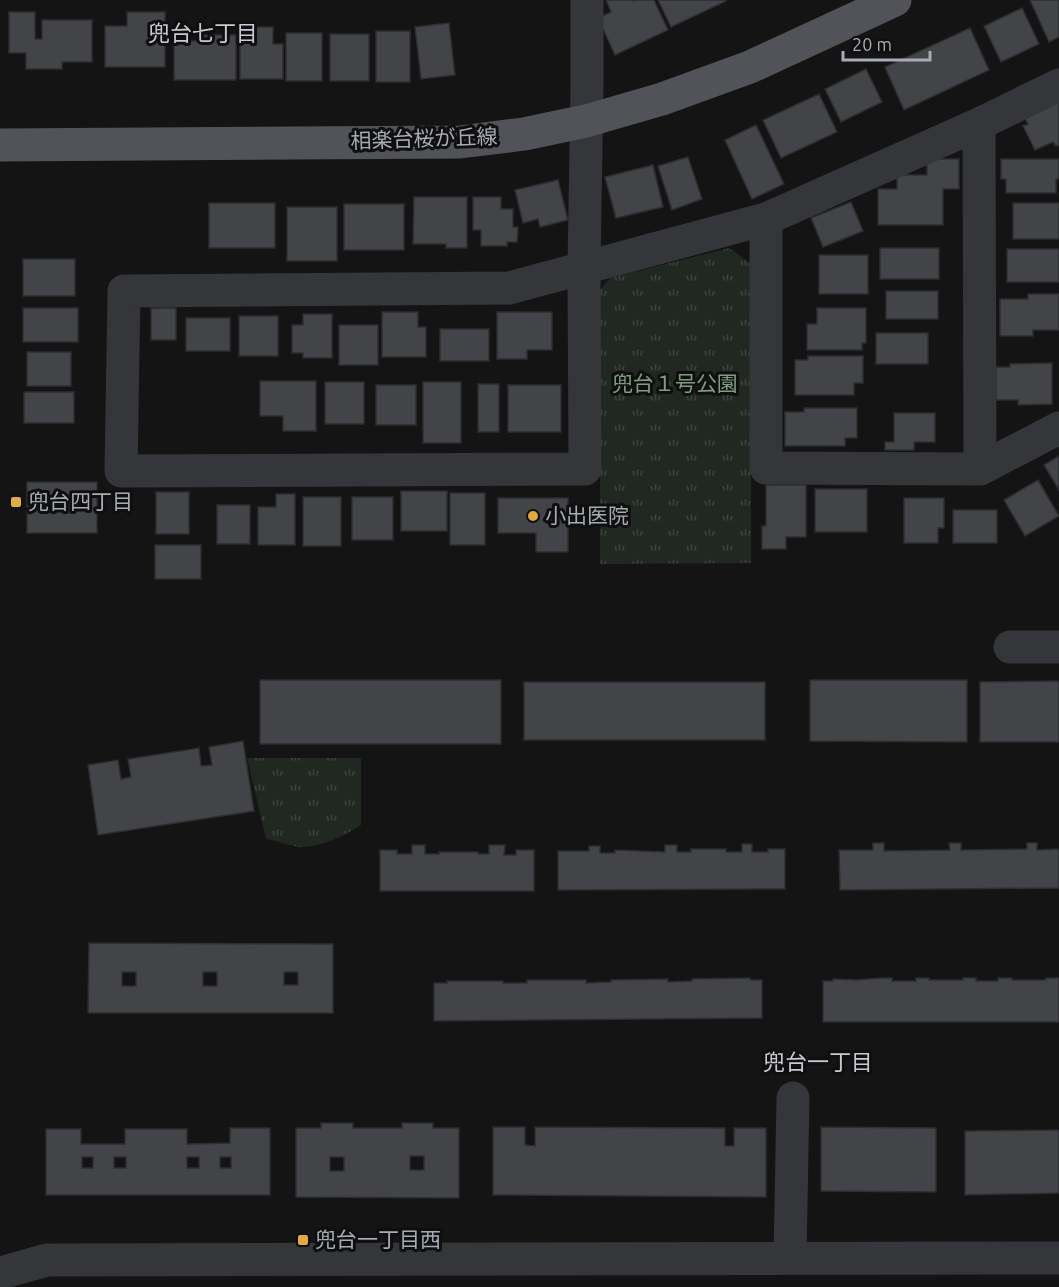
<svg xmlns="http://www.w3.org/2000/svg" width="1059" height="1287" font-family="Ubuntu,'Noto Sans JP',sans-serif">
	<style>
		.grass { fill: url(#grass-tufts) }
		.building { fill: #434448; stroke: #2e2e31; stroke-width: 1.5; fill-rule: evenodd }
		.lines { fill: none; stroke-linecap: round; stroke-linejoin: round }
		.minor { stroke: #35363a; stroke-width: 33 }
		.major { stroke: #515359; stroke-width: 33 }
		.poi-dot { fill: #e3aa3e; stroke: #0f0f10; stroke-width: 2 }
		.labels { text-anchor: middle; stroke-width: 6; stroke-linejoin: round; paint-order: stroke }
		.street-label { font-size: 21px; fill: #a6abb4; stroke: #0f0f10 }
		.park-label { font-size: 21px; fill: #7f9e80; stroke: #0f0f10 }
		.poi-label { font-size: 21px; fill: #a6abb4; stroke: #0f0f10; text-anchor: start }
		.neighbourhood-label { font-size: 22px; fill: #c7cad1; stroke: #0f0f10 }
	</style>
	<defs>
		<pattern id="grass-tufts" width="24" height="20" patternUnits="userSpaceOnUse" patternTransform="scale(1.5)"><rect width="24" height="20" fill="#202821"/><path d="M3 7l-1-3M5 7V3M7 7l1-3M15 17l-1-3M17 17v-4M19 17l1-3" fill="none" stroke="#3d443f"/></pattern>
	</defs>
	<rect width="100%" height="100%" fill="#141415"/>
	<path class="grass" d="M729 248 751 264V563L600 564V290L610 278Z
		M247 758H361V825C344 836 324 846 303 847 292 847 278 841 266 839Z"/>
	<path class="building" d="M606 0H633L634 1 637 0H654L668 30 615 55 598 18 611 12Z
		M658 0H725L726 1 671 27Z
		M1030 0H1059V37L1049 42Z
		M1022 8 1039 44 1001 62 984 26Z
		M9 12H35V39H42V20H92V62H62V69H26V53H9Z
		M127 12H165V67H105V26H127Z
		M449 23 455 75 421 79 415 27Z
		M240 27H273V44H283V79H240Z
		M970 28 989 70 904 110 885 67Z
		M376 31H410V82H376Z
		M286 33H322V81H286Z
		M330 34H369V81H330Z
		M198 35H236V80H174V41H198Z
		M866 69 882 102 841 122 825 89Z
		M819 94 837 132 781 158 763 120Z
		M1059 100V145L1056 146 1053 142 1035 150 1023 126 1028 124 1024 117Z
		M756 125 784 184 752 199 725 140Z
		M688 157 702 199 672 210 658 166Z
		M927 159H959V189H943V225H878V189H897V175H927Z
		M1001 159H1059V179H1056V193H1006V179H1001Z
		M653 165 663 207 616 218 605 177Z
		M558 180 568 220 540 227 538 219 523 223 515 190Z
		M414 197H467V248H446V244H413Z
		M473 197H501V209H513V227H518L517 242H507V246H481V230H473Z
		M851 202 863 231 823 247 811 218Z
		M209 203H275V248H209Z
		M1013 203H1059V239H1013Z
		M344 204H404V250H344Z
		M287 207H337V261H287Z
		M880 248H939V279H880Z
		M1007 249H1059V282H1007Z
		M819 255H868V294H819Z
		M23 259H75V296H23Z
		M886 291H938V319H886Z
		M1028 294H1059V330H1033V336H1000V299H1028Z
		M23 308H78V342H23Z
		M151 308H176V340H151Z
		M817 308H866V343H862V350H807V324H817Z
		M382 312H418V327H426V357H382Z
		M497 312H552V350H527V359H497Z
		M303 314H332V358H303V353H292V325H303Z
		M239 316H278V356H239Z
		M186 318H230V351H186Z
		M339 325H378V365H339Z
		M440 329H489V361H440Z
		M876 333H928V364H876Z
		M27 352H71V386H27Z
		M808 356H863V383H854V395H795V360H808Z
		M1052 363V404L1018 405V400H996V367H1010V364Z
		M260 381H316V431H283V416H260Z
		M325 382H364V424H325Z
		M423 382H461V443H423Z
		M478 384H499V432H478Z
		M376 385H416V425H376Z
		M508 385H561V432H508Z
		M24 392H74V423H24Z
		M804 408H857V438H845V446H785V412H804Z
		M894 413H935V442H914V450H885V442H894Z
		M1059 456V490L1044 465Z
		M1038 480 1059 516 1025 536 1004 500Z
		M27 482H97V533H27Z
		M766 485H806V537H786V549H762V526H766Z
		M815 489H867V532H815Z
		M401 491H447V531H401Z
		M156 492H189V534H156Z
		M450 493H485V545H450Z
		M276 494H295V545H258V507H276Z
		M303 497H341V546H303Z
		M352 497H393V540H352Z
		M498 498H568V552H536V533H498Z
		M904 498H944V528H938V543H904Z
		M217 505H250V544H217Z
		M953 510H997V543H953Z
		M155 545H201V579H155Z
		M260 680H501V744H260Z
		M810 680H967V742L810 741Z
		M1059 681V742H980V682Z
		M524 682H765V740H524Z
		M243 741 254 811 98 835 88 765 118 760 121 779 131 777 128 759 199 748 201 766 212 765 209 747Z
		M873 843H884V851L950 850 949 843H961V850L1027 849V843H1037V850L1059 849V888L840 890 839 850H873Z
		M742 844H752V852H768V849H785V889L558 890V851H589V846H600V853H615V850L665 852V845H677V852H691V849H726V852H742Z
		M412 845H425V854H439V852H478V854H489V845H505L504 855H516V850H534V891H380V850H397V854H412Z
		M89 943 333 944V1013H88ZM122 972H136V986H122ZM203 972H217V986H203ZM284 972H298V985H284Z
		M750 978 751 980H762V1018L434 1021V983H447V981H503V983H527V980H586V983L611 982V980L668 979V982L692 981V979Z
		M881 978H892V981H916V978H929V980H963V978H976V981H998V978H1012V980H1046V978H1059V1022H823V981H833V979L857 980Z
		M321 1123H353V1128H402V1123H433V1128H459V1198L296 1197V1128H321ZM410 1156H424V1170H410ZM330 1157H344V1171H330Z
		M493 1127H525V1145L535 1146V1127L725 1128V1146H734V1128H766V1197L493 1195Z
		M821 1127 936 1128V1192L821 1191Z
		M230 1128H270V1195H46V1129H81V1144H125V1129H187V1144L230 1143ZM82 1157H93V1168H82ZM114 1157H126V1168H114ZM187 1157H199V1168H187ZM220 1157H231V1168H220Z
		M1059 1130V1193L965 1195V1131Z"/>
	<g class="lines">
		<path class="minor" d="M587 0V84L584 268 585 469 121 471 124 291 509 288 766 219 979 124 1059 85
			M979 124 980 469
			M766 219V468L980 469 1059 428
			M1010 647H1059
			M790 1258 793 1098
			M0 1273 47 1260 1059 1258"/>
		<path class="major" d="M0 145 460 142 524 134 586 121 662 99 750 67 895 0"/>
	</g>
	<g class="poi-dot">
		<rect x="10" y="496" width="12" height="12" rx="3"/>
		<circle cx="533" cy="516" r="6"/>
		<rect x="297" y="1234" width="12" height="12" rx="3"/>
	</g>
	<g class="labels">
		<g class="street-label">
			<text transform="translate(424 139) rotate(-2)" y="7">相楽台桜が丘線</text>
		</g>
		<g class="park-label">
			<text x="675" y="391">兜台１号公園</text>
		</g>
		<g class="poi-label">
			<text x="28" y="509">兜台四丁目</text>
			<text x="545" y="523">小出医院</text>
			<text x="315" y="1247">兜台一丁目西</text>
		</g>
		<g class="neighbourhood-label">
			<text x="203" y="41">兜台七丁目</text>
			<text x="818" y="1070">兜台一丁目</text>
		</g>
	</g>
	<path d="M843 51v9h87v-9" fill="none" stroke="#a6abb4" stroke-width="3"/>
	<text x="852" y="51" font-size="18" fill="#a6abb4" stroke="#0f0f10" stroke-width="4.5" paint-order="stroke">20 m</text>
</svg>
